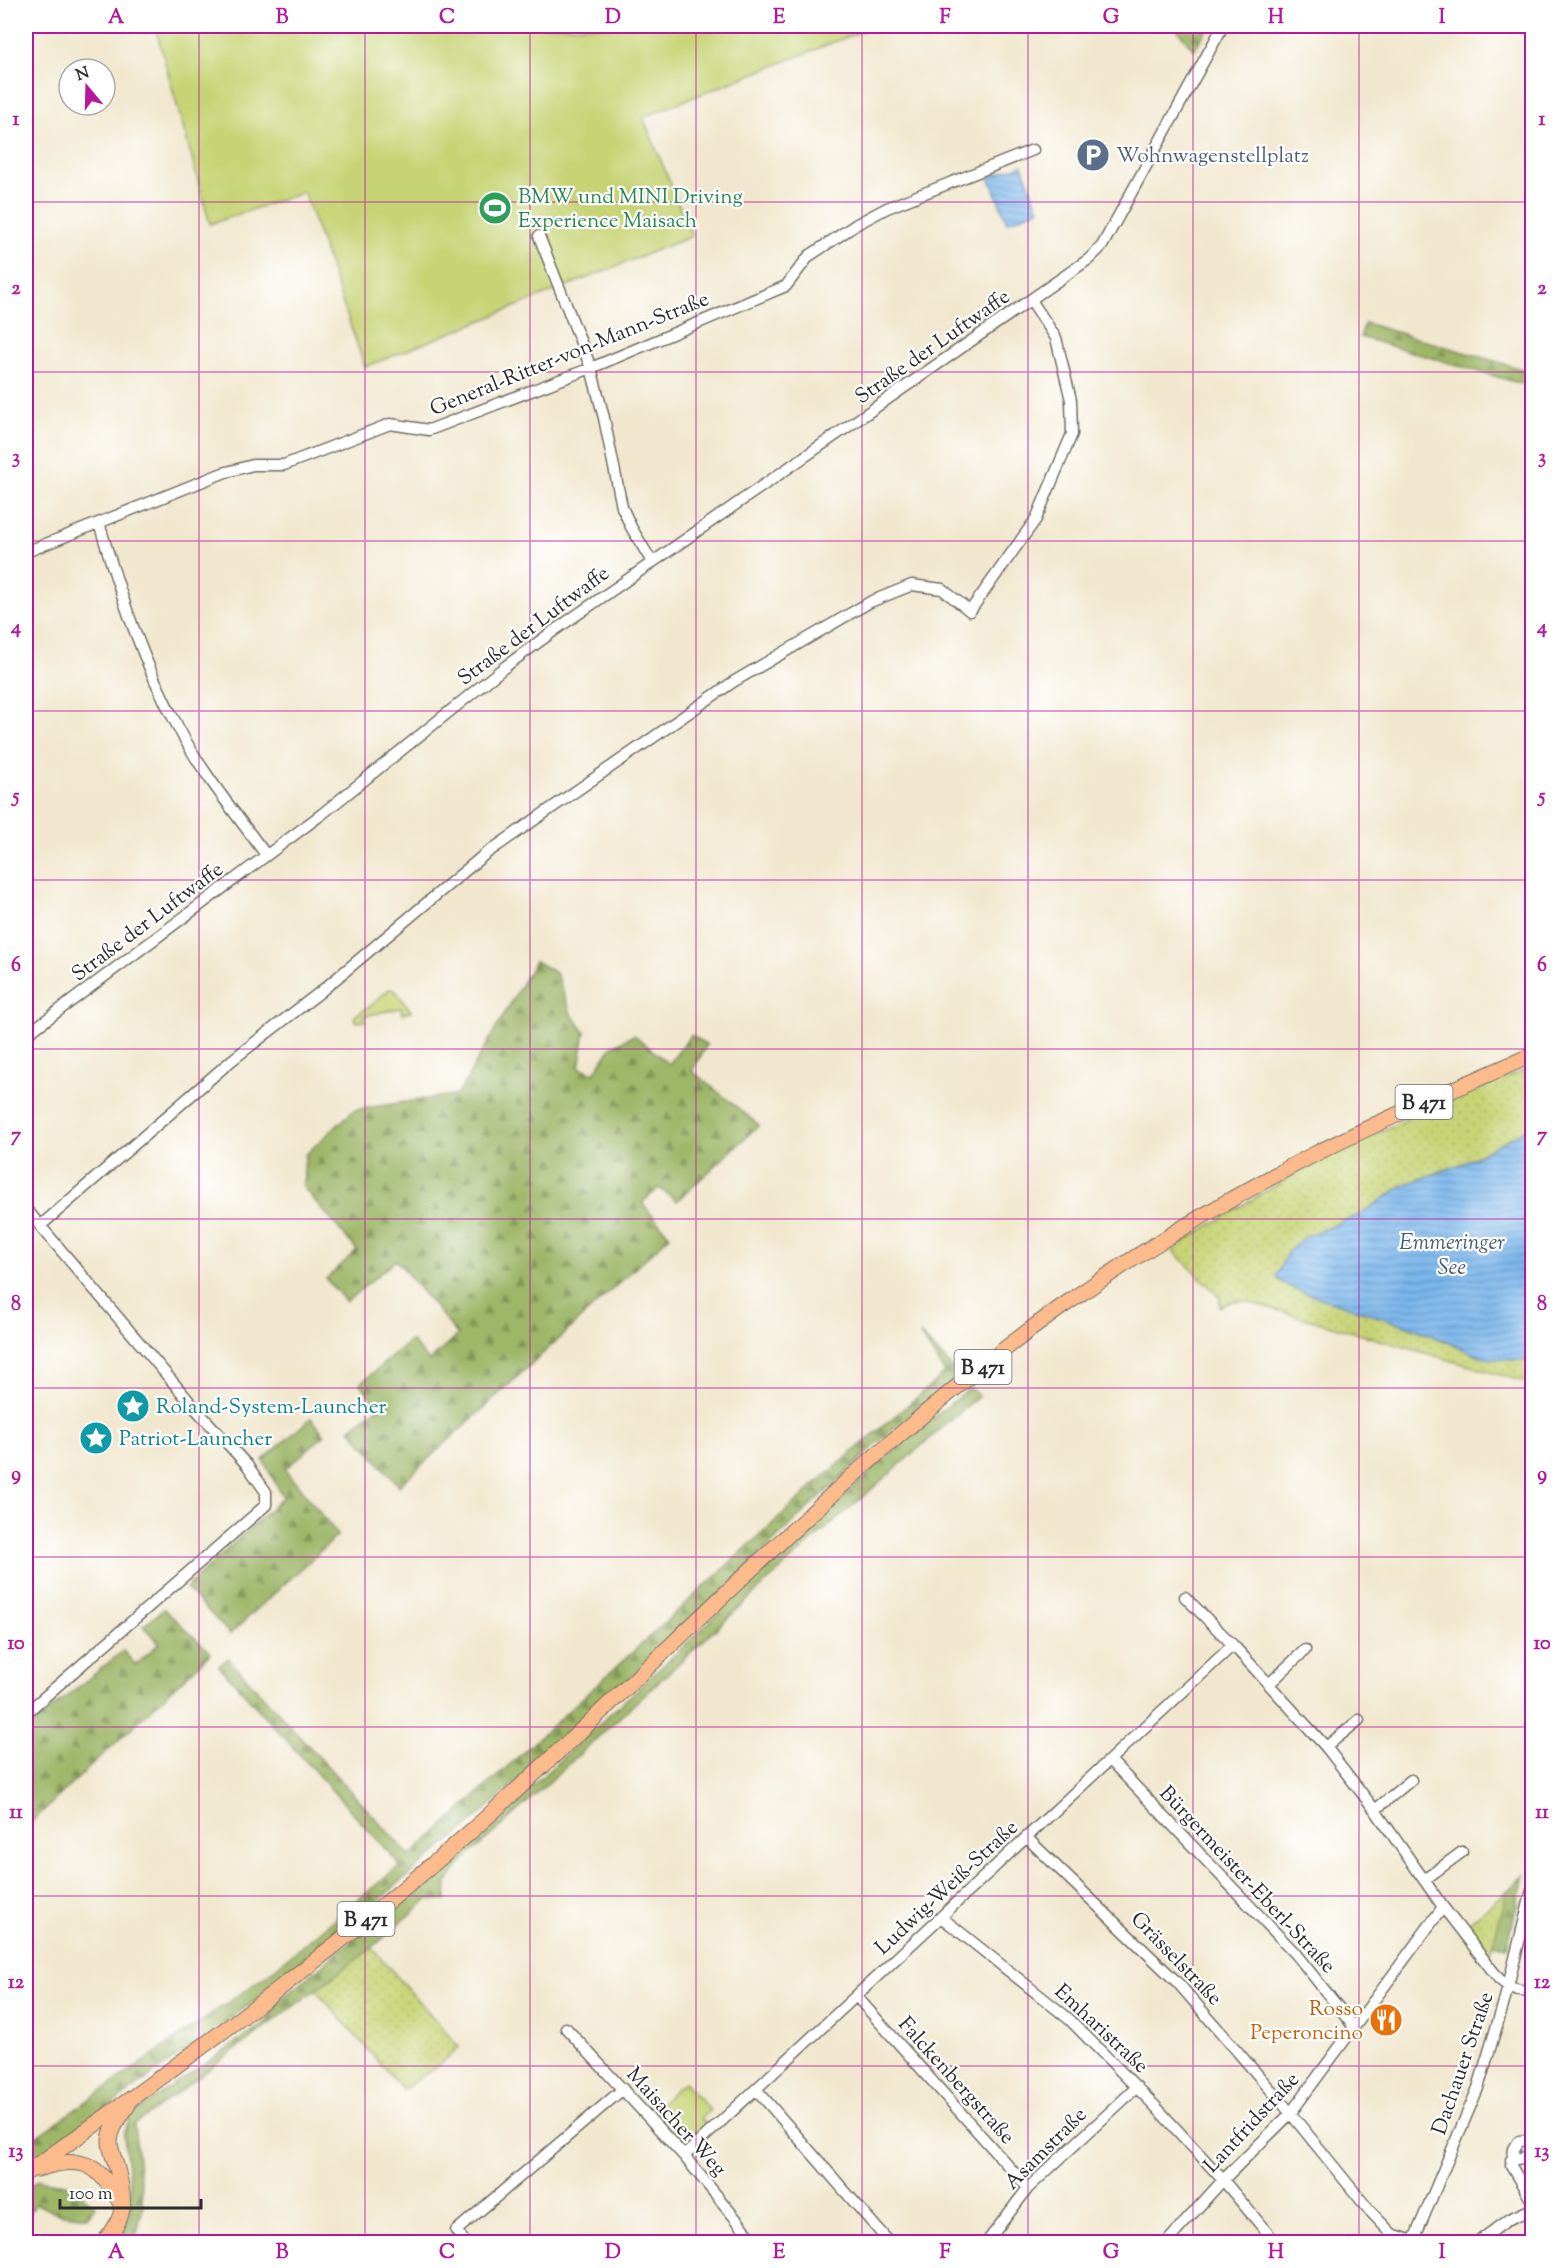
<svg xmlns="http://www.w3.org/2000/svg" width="1558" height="2268" font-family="'Sorts Mill Goudy',serif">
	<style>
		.grass { fill: #c7d476; stroke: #798050; stroke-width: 1.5 }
		.forest { fill: url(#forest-firs); stroke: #647049; stroke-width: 1.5 }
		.park { fill: url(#park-dots); stroke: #798050; stroke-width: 1.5 }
		.water { fill: url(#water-rules); stroke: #52708c; stroke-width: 1.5 }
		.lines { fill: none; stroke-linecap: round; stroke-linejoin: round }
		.minor-casing { stroke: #706d64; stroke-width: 13 }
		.highway-casing { stroke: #706d64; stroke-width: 17 }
		.minor { stroke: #fff; stroke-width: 10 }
		.highway { stroke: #fbbb8d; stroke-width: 15 }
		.grid { fill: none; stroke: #b5179e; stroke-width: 1.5; stroke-opacity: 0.55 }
		.labels { text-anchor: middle; stroke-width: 4.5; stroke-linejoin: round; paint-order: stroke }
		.shield { fill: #fff; stroke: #6b6b6b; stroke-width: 1.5 }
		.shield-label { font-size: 20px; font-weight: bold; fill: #2b2b2b }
		.service-label { font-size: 21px; fill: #4e5e75; stroke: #fff; text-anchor: start }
		.leisure-label { font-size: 21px; fill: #27864d; stroke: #fff; text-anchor: start }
		.street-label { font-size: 21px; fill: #2b2b2b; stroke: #fff }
		.culture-label { font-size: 21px; fill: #0d838f; stroke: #fff; text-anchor: start }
		.food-label { font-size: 21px; fill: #c56008; stroke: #fff; text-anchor: end }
		.water-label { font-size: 22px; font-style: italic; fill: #475c6f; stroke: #fff }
		.neatline { fill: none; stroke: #b5179e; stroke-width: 2 }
		.grid-label { font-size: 20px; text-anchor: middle; font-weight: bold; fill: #b5179e }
	</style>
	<defs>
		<pattern id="forest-firs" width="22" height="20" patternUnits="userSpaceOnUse" patternTransform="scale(1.5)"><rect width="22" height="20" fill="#9db667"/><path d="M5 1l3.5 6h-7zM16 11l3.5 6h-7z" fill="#809455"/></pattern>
		<pattern id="park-dots" width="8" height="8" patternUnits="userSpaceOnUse" patternTransform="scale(1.5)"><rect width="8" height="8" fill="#c7d476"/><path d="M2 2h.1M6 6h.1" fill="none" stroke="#abb666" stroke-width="1.8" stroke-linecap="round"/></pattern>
		<pattern id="water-rules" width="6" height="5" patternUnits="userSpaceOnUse" patternTransform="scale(1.5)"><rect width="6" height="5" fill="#7ab6ec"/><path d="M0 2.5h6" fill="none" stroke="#6494bf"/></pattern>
	</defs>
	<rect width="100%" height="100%" fill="#fff"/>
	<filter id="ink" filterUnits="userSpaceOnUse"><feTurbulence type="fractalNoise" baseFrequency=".0167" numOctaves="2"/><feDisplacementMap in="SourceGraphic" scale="12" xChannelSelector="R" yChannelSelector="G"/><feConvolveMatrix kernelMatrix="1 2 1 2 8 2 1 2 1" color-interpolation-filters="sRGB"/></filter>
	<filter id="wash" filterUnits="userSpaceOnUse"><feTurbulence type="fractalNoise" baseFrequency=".008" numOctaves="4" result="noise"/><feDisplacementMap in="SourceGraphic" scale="24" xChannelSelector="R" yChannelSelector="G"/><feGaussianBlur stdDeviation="1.35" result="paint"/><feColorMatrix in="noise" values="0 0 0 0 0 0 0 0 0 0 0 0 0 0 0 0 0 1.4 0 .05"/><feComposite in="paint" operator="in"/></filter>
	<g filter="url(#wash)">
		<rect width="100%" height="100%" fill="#f1e7ce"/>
		<path class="grass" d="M155 26H875L643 117 692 236 365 367 304 192 210 224Z
			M389 989 395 990 411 1011 403 1014 401 1008 364 1016 365 1021 357 1022 354 1018 356 1015 372 1005Z
			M684 2082 710 2110 701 2118 707 2125 689 2142 683 2143 652 2110Z"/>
		<path class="forest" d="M1174 26H1209L1194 50Z
			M1365 323 1532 372V387L1360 337Z
			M535 961 556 973 571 1014 585 1032 579 1067 594 1073 611 1047 634 1035 669 1064 691 1035 707 1045 692 1071 759 1125 677 1201 659 1188 642 1203 670 1236 399 1486 350 1429 379 1407 360 1384 411 1340 429 1361 458 1335 396 1260 346 1302 326 1279 357 1250 303 1187 305 1155 354 1110 458 1094Z
			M920 1334 960 1376 898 1424 803 1513 660 1651 462 1831 270 1990 26 2166V2144L267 1975 400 1865 219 1666 228 1658 410 1856 818 1482 945 1373Z
			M970 1388 979 1396 814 1539 463 1861 447 1882 446 1901 428 1899 372 1948 134 2125 143 2207 135 2241 133 2242H112L126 2224 132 2201 124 2135 130 2115 266 2022 280 2000 472 1841 668 1661 811 1525 913 1434Z
			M311 1418 325 1435 285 1469 338 1535 230 1634 186 1588 283 1497 263 1460Z
			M164 1609 211 1653 26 1827V1729L123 1651 136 1665 159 1643 143 1626Z
			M1524 1875 1507 1947 1492 1944 1508 1890Z
			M38 2180 70 2185 96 2207 88 2217 58 2213 36 2204 26 2215V2188Z"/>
		<path class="park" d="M1532 1067V1126L1464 1163 1404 1185 1359 1215 1305 1237 1414 1328 1484 1358 1532 1361V1384L1245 1301H1232L1220 1307V1297L1172 1250C1220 1218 1269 1188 1320 1161 1388 1125 1461 1097 1532 1067Z
			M1508 1890 1489 1956 1465 1926Z
			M372 1948 459 2047 444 2061 403 2090 316 1990Z"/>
		<path class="water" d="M1022 165 1039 210 1007 222 989 177Z
			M1532 1126V1361L1484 1358 1414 1328 1296 1290 1278 1280 1277 1274 1287 1253 1305 1237 1359 1215 1404 1185 1464 1163Z"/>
	</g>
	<g filter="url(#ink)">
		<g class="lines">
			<defs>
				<path id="minor" d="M539 236 591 368 604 418 622 507 631 527 652 562
					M99 523C120 593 143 663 178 727 202 773 236 814 266 855
					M26 552 223 473 253 465H284L390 424 429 430 591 368 786 286 809 256 857 224 887 208 1033 150
					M26 1035 322 814 506 666 555 630 1089 259 1102 246 1223 26
					M26 1209 194 1407 247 1465 266 1492V1505L26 1713
					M40 1226 232 1060 319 993 484 855 733 682 870 602 912 585 942 589 970 611 1036 519 1072 434 1071 400 1056 338 1031 300
					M1185 1597 1233 1645 1326 1747 1375 1810 1443 1907 1499 1979C1509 1988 1520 1994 1532 1988
					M1269 1684 1305 1650
					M1326 1747 1359 1720
					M1110 1760 1295 1953 1354 2027
					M1375 1810 1411 1780
					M1027 1838 1178 1983 1283 2104 1369 2210 1392 2234 1413 2241
					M1424 1880 1462 1852
					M941 1917 1069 2019 1155 2106 1223 2180 1275 2242
					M857 1997 1028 2188
					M566 2028 684 2156 755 2242
					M756 2089 889 2242
					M1532 2140 1519 2141 1514 2149 1511 2166 1532 2201
					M684 2156 1233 1645
					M1511 2160 1532 2156
					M465 2242 456 2231 623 2089
					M987 2242 1028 2188 1137 2087
					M1167 2242 1223 2180 1290 2114 1443 1907
					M1413 2242 1478 2088 1504 2002 1532 1890
					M1478 2242 1509 2219 1532 2209"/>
				<path id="highway" d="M37 2169C88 2154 97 2164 123 2207
					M26 2173C179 2066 329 1956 469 1833 666 1659 844 1463 1057 1310 1139 1252 1227 1199 1317 1153 1387 1117 1460 1087 1532 1055
					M104 2242C128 2216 125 2197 116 2165 114 2158 110 2149 110 2142 110 2129 121 2116 128 2105"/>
			</defs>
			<use href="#minor" class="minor-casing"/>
			<use href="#highway" class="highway-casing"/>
			<use href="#minor" class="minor"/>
			<use href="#highway" class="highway"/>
		</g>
	</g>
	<path class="grid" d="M199 26V2242M365 26V2242M530 26V2242M696 26V2242M862 26V2242M1028 26V2242M1193 26V2242M1359 26V2242M26 202H1532M26 372H1532M26 541H1532M26 711H1532M26 880H1532M26 1049H1532M26 1219H1532M26 1388H1532M26 1557H1532M26 1727H1532M26 1896H1532M26 2066H1532"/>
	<defs>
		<symbol id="parking-disc" viewBox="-11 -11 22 22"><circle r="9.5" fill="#5c6f8a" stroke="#fff"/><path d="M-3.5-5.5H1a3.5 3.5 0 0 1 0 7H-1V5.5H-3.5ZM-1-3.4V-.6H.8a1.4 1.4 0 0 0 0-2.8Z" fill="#fff"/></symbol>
		<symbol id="stadium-disc" viewBox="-11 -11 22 22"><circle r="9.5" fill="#2e9e5b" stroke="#fff"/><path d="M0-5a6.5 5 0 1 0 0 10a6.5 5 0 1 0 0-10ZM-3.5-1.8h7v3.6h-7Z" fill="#fff"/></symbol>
		<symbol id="sight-disc" viewBox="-11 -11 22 22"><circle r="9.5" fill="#0f9aa8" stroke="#fff"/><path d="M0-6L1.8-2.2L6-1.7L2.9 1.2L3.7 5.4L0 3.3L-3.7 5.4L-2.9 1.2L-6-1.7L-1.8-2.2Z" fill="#fff"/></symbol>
		<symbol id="restaurant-disc" viewBox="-11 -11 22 22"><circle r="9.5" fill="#e8710a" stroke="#fff"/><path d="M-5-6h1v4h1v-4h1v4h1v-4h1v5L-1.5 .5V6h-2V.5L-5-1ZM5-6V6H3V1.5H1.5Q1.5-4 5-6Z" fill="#fff"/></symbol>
	</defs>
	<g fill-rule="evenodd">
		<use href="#parking-disc" x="1074" y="136" width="38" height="38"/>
		<use href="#stadium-disc" x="476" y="189" width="38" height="38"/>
		<use href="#sight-disc" x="114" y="1387" width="38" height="38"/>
		<use href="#sight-disc" x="77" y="1419" width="38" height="38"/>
		<use href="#restaurant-disc" x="1367" y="2001" width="38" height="38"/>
	</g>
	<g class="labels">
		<g class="shield">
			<rect x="1395.5" y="1085" width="57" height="34" rx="4.5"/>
			<rect x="954.5" y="1350" width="57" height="34" rx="4.5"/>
			<rect x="337.5" y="1902" width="57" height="34" rx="4.5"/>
		</g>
		<g class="shield-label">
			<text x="1424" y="1109">B 471</text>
			<text x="983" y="1374">B 471</text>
			<text x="366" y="1926">B 471</text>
		</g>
		<g class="service-label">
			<text x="1116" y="162">Wohnwagenstellplatz</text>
		</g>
		<g class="leisure-label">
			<text x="518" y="203">BMW und MINI Driving<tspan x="518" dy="24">Experience Maisach</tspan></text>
		</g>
		<g class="street-label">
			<text transform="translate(932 346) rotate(-35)" y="7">Straße der Luftwaffe</text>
			<text transform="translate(569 353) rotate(-22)" y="7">General-Ritter-von-Mann-Straße</text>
			<text transform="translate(533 625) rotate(-37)" y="7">Straße der Luftwaffe</text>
			<text transform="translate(147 921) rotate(-37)" y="7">Straße der Luftwaffe</text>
			<text transform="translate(1248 1879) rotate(47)" y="7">Bürgermeister-Eberl-Straße</text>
			<text transform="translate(946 1887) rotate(-43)" y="7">Ludwig-Weiß-Straße</text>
			<text transform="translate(1177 1958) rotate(46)" y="7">Grässelstraße</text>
			<text transform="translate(1102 2028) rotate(43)" y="7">Emharistraße</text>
			<text transform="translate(1462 2063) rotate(-71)" y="7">Dachauer Straße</text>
			<text transform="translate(957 2080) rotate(48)" y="7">Falckenbergstraße</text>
			<text transform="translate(677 2121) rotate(48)" y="7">Maisacher Weg</text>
			<text transform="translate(1251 2122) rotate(-47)" y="7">Lantfridstraße</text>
			<text transform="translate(1045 2148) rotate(-45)" y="7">Asamstraße</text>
		</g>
		<g class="culture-label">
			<text x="156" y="1413">Roland-System-Launcher</text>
			<text x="119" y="1445">Patriot-Launcher</text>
		</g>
		<g class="food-label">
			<text x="1363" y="2015">Rosso<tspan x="1363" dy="24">Peperoncino</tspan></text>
		</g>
		<g class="water-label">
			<text x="1452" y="1249">Emmeringer<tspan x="1452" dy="25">See</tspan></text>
		</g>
	</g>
	<rect width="1558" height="2268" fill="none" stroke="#fff" stroke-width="66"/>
	<g transform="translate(87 87) rotate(341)"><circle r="28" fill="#ffffff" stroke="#aaaaaa" stroke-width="1.5"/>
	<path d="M0-4.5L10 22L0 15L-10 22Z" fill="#b5179e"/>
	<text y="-9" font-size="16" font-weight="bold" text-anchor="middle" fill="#2b2b2b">N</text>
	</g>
	<path d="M60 2199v9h141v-9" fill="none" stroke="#2b2b2b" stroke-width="3"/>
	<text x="69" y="2199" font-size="18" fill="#2b2b2b" stroke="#ffffff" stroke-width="4.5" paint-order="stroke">100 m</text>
	<rect x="33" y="33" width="1492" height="2202" class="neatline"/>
	<g class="grid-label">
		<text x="116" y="23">A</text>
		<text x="282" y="23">B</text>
		<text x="447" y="23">C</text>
		<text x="613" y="23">D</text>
		<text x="779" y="23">E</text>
		<text x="945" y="23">F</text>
		<text x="1111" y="23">G</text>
		<text x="1276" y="23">H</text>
		<text x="1442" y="23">I</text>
		<text x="16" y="125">1</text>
		<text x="1542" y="125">1</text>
		<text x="16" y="294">2</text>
		<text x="1542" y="294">2</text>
		<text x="16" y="463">3</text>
		<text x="1542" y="463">3</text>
		<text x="16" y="633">4</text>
		<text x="1542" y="633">4</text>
		<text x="16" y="802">5</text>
		<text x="1542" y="802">5</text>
		<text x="16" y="971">6</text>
		<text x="1542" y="971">6</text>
		<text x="16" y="1141">7</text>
		<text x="1542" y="1141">7</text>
		<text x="16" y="1310">8</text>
		<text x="1542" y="1310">8</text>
		<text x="16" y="1480">9</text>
		<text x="1542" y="1480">9</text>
		<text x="16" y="1649">10</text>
		<text x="1542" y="1649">10</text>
		<text x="16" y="1818">11</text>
		<text x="1542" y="1818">11</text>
		<text x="16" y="1988">12</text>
		<text x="1542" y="1988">12</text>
		<text x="16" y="2157">13</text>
		<text x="1542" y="2157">13</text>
		<text x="116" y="2258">A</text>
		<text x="282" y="2258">B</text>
		<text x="447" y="2258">C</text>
		<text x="613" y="2258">D</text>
		<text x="779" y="2258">E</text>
		<text x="945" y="2258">F</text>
		<text x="1111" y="2258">G</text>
		<text x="1276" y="2258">H</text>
		<text x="1442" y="2258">I</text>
	</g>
</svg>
